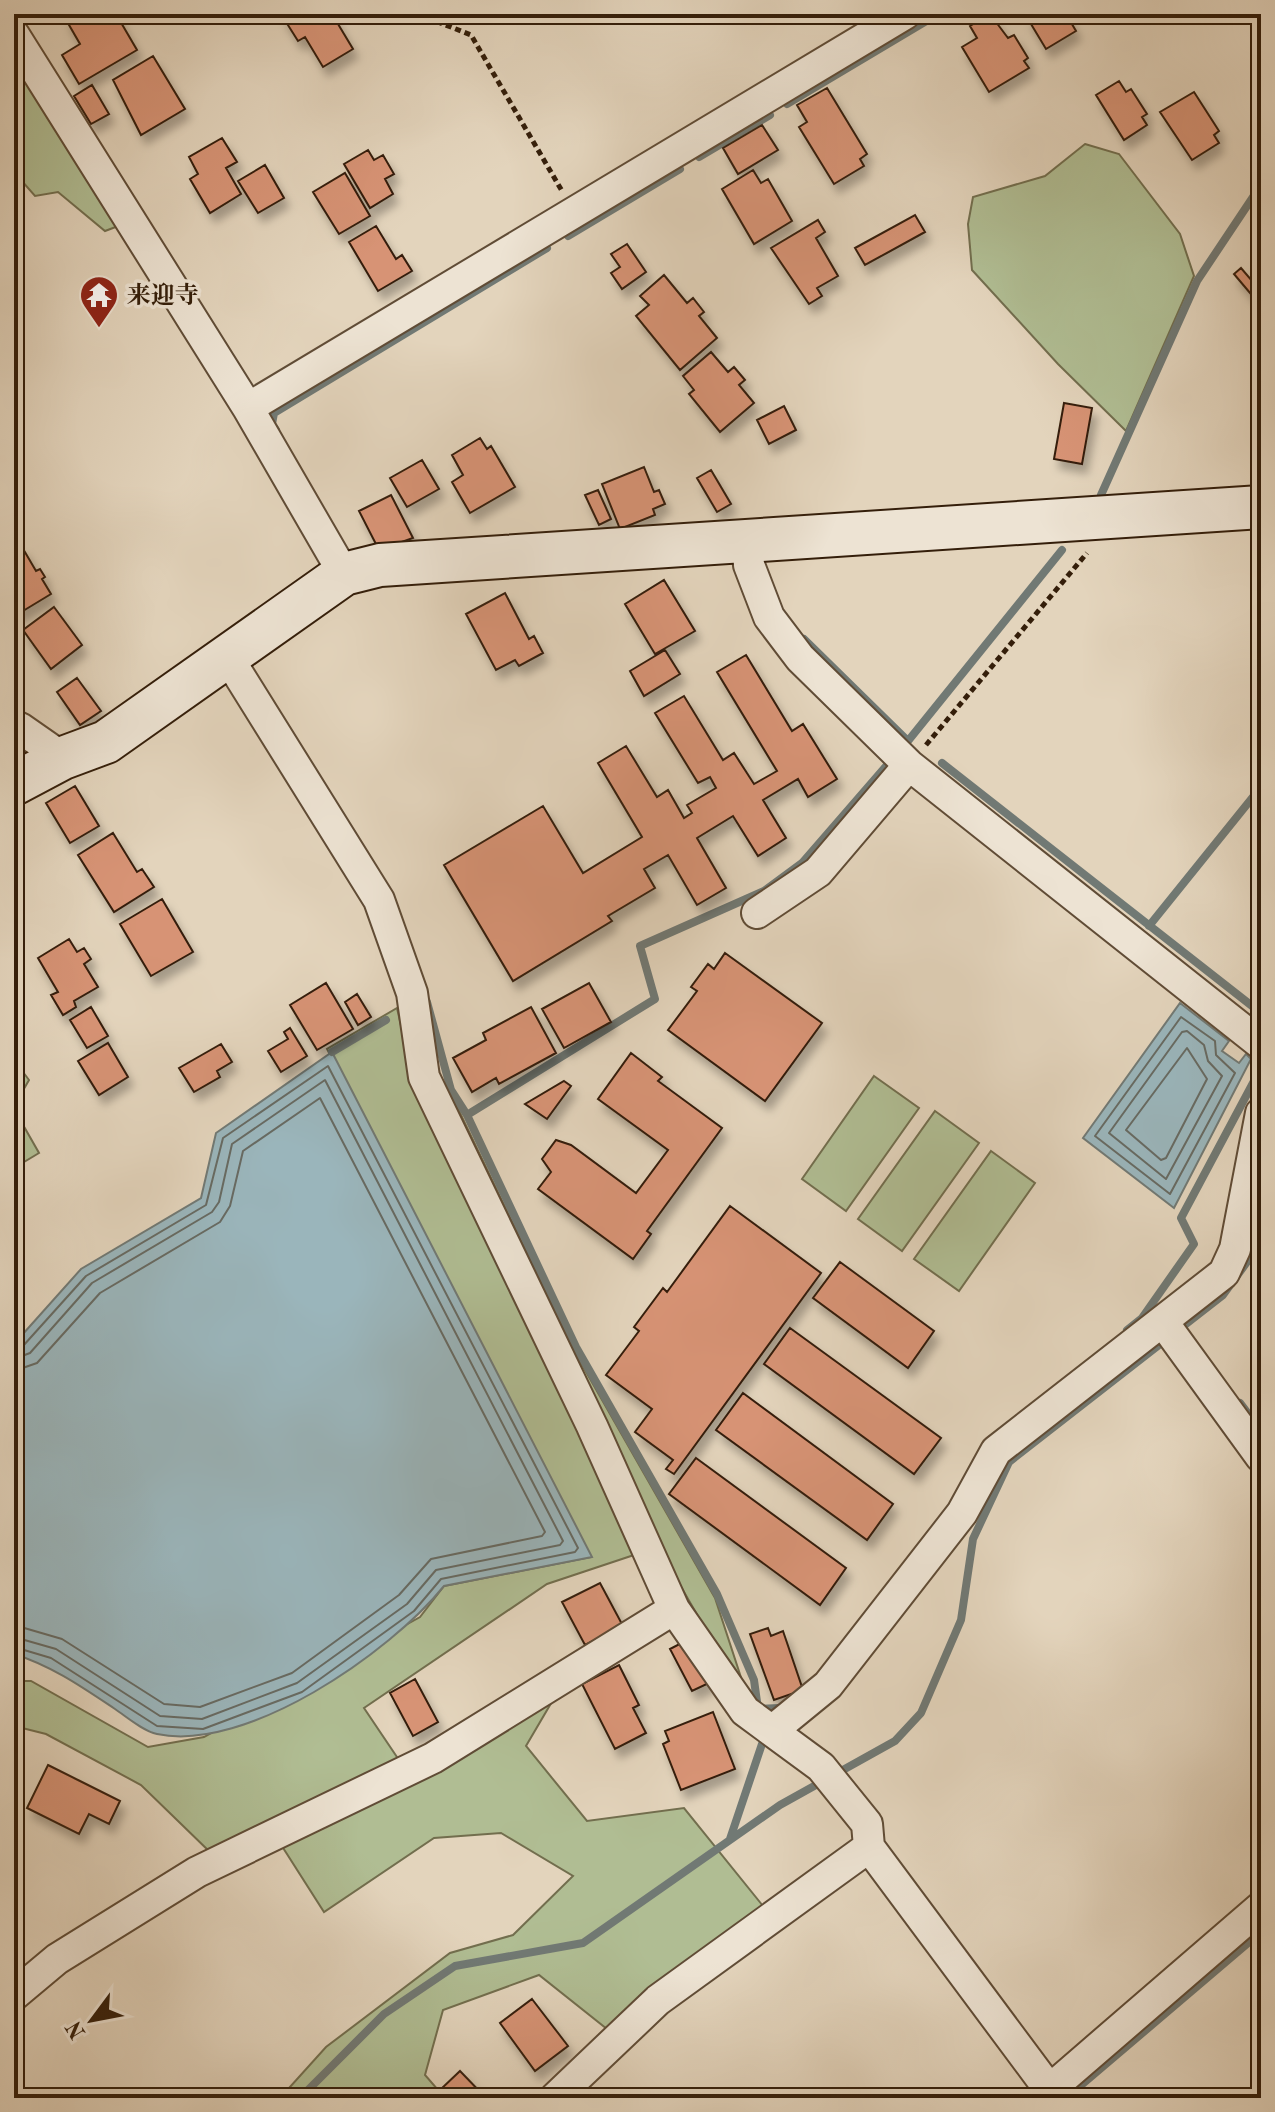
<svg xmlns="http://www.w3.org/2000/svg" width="1275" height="2112" font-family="'Old Standard TT','Noto Serif JP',serif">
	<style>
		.green { fill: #b0bd93; stroke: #726e4e; stroke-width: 2 }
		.water { fill: #9ab5bb; stroke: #717974; stroke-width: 2 }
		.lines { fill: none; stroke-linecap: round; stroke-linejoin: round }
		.shore { stroke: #676a62; stroke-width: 2 }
		.stream { stroke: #717974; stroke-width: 8 }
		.building { fill: #d79374; stroke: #341e0a; stroke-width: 2; filter: url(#shadow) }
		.street-casing { stroke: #604c36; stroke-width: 34 }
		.secondary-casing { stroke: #341e0a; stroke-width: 46 }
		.path { stroke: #341e0a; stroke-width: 5; stroke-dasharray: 6 4; stroke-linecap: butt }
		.street { stroke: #ede3d3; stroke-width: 30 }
		.secondary { stroke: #ede3d3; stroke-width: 42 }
		.labels { text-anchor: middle; stroke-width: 7; stroke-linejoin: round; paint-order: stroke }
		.poi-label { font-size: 24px; font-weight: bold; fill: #341e0a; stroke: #ede3d3; text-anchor: start }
	</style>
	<defs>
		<filter id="shadow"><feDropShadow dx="5" dy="9" stdDeviation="4" flood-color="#0004"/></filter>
	</defs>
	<rect width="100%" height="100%" fill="#e3d4bc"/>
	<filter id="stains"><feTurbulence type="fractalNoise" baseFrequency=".0025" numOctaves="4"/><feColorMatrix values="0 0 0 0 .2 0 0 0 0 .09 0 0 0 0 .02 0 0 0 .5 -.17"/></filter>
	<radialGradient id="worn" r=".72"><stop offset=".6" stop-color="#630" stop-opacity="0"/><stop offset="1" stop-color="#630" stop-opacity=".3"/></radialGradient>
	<path class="green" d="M14 54 121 225 105 231 58 192 35 196 14 172Z
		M1085 144 1119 154 1180 234 1194 276 1126 431 1058 364 972 270 968 224 973 197 1045 176Z
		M397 1008 415 1087 450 1092 573 1349 715 1598 751 1708 658 1547 547 1584 364 1708 401 1763 560 1688 526 1746 587 1821 684 1808 767 1911 612 2033 539 1975 443 2010 425 2075 445 2098H280L326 2047 450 1953 513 1935 573 1876 501 1833 434 1838 324 1912 271 1829 211 1853 141 1785 46 1734 14 1726V1681H31L148 1747 204 1737 420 1617 444 1586 591 1557 327 1049Z
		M14 1060 29 1080 14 1106Z
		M874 1076 919 1108 846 1211 802 1179Z
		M14 1109 39 1153 14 1168Z
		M935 1111 979 1143 902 1251 858 1219Z
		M991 1151 1035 1183 959 1291 914 1259Z"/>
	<path class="water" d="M1180 1003 1229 1041 1222 1051 1239 1063 1246 1054 1251 1059 1174 1208 1083 1138Z
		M332 1052 592 1557 444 1586C390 1653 246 1753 157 1734 143 1731 127 1717 115 1709 82 1687 52 1666 14 1654V1344L81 1269 201 1198 216 1133Z"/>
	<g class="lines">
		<path class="shore" d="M1181 1017 1215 1041 1216 1055 1235 1073 1170 1194 1095 1136Z
			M1187 1031 1204 1045 1208 1061 1222 1076 1166 1179 1109 1133 1182 1032Z
			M1187 1048 1207 1079 1166 1158 1161 1160 1126 1130Z
			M14 1349 23 1346 86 1276 206 1205 223 1138 328 1066 578 1548 575 1552 441 1579 414 1611 302 1692 203 1729 157 1726 51 1658 14 1647
			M14 1359 30 1353 92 1283 212 1212 219 1202 232 1144 325 1080 563 1541 560 1545 436 1570 407 1604 297 1683 202 1719 160 1716 56 1649 14 1637
			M14 1371 37 1363 100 1293 220 1222 230 1206 243 1151 320 1098 545 1532 542 1536 431 1559 399 1595 292 1673 200 1707 164 1704 62 1639 14 1625"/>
		<path class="stream" d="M787 104 938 14
			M699 157 770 115
			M568 236 680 169
			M276 430 272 424 274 413 547 248
			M1101 495 1197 281 1261 185
			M804 639 908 741 1062 550
			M942 763 1261 1013
			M1149 926 1261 787
			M427 1002 451 1090 467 1115 655 999 640 946 764 891 802 863 887 765
			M332 1052 386 1020
			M467 1115 576 1347 717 1594 754 1680 758 1709 780 1708
			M1127 1330 1142 1318 1194 1244 1181 1218 1261 1068
			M1240 1403 1261 1431
			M730 1839 762 1744
			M300 2098 384 2014 455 1966 583 1943 780 1805 895 1741 921 1713 961 1620 973 1539 1009 1462 1223 1295 1247 1262 1261 1216
			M1066 2098 1261 1932"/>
	</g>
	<path class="building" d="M71 14H116L137 50 79 84 62 55 80 44 65 18Z
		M281 14H332L353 49 323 67 305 37 298 41Z
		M990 14 1008 38 1014 35 1028 58 1024 61 1029 68 989 92 962 47 977 38 970 26Z
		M1029 14H1066L1076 31 1046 49 1028 19Z
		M153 56 185 109 141 135 113 80Z
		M1119 81 1126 92 1131 89 1147 114 1142 117 1147 125 1124 140 1096 95Z
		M92 85 109 114 91 124 74 96Z
		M827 88 867 154 860 159 864 166 834 184 799 127 807 122 797 105Z
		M1194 92 1219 131 1214 135 1219 143 1192 160 1160 112Z
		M762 125 778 150 738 174 723 148Z
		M222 138 237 162 226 168 241 194 210 213 190 179 198 174 189 157Z
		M368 150 374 160 383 155 394 174 385 179 393 194 370 208 344 164Z
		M265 165 284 198 258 213 238 181Z
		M753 170 761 183 768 179 792 221 754 244 722 189Z
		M345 173 370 216 339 234 313 192Z
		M915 215 925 232 865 265 855 248Z
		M818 220 825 232 816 238 838 276 817 288 822 296 809 304 771 248Z
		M376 226 396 259 402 255 412 271 378 291 349 242Z
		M627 244 646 272 622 289 611 273 620 267 611 254Z
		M1241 268 1252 281 1258 277 1261 281V306L1234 274Z
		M664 275 687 303 693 298 704 312 699 316 717 338 680 370 636 316 649 305 640 296Z
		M711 352 728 372 734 367 745 380 739 385 754 403 720 432 689 394 694 390 683 376Z
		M1064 403 1092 408 1082 464 1054 459Z
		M784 406 796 430 769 444 757 420Z
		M480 438 487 449 491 446 515 487 470 513 452 482 463 475 452 455Z
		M422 460 439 489 407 507 390 478Z
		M644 467 654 492 659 490 665 504 653 509 655 515 620 529 602 484Z
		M711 470 731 504 717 512 697 478Z
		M598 490 611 519 599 525 585 495Z
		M391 495 413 538 379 550 359 511Z
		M22 547 36 571 40 569 45 577 42 579 51 594 18 614 14 608V551Z
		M664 580 695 631 655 654 625 604Z
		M505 593 529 639 534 636 543 653 519 666 515 660 496 670 466 614Z
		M54 607 82 645 51 669 23 630Z
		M665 650 680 674 644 696 630 671Z
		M746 655 792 731 803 724 837 779 808 797 798 779 763 800 786 838 758 856 733 816 697 838 726 888 697 905 668 855 644 869 655 888 608 916 612 921 513 981 444 865 543 806 583 873 642 837 598 763 626 746 657 797 668 790 684 818 692 813 687 805 716 788 710 777 698 783 655 713 684 696 723 760 734 753 754 784 777 771 717 672Z
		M77 678 101 711 80 725 57 692Z
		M75 786 99 826 70 843 46 803Z
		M113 833 137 872 142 869 154 887 114 912 78 855Z
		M162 899 193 952 151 976 120 924Z
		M69 939 77 952 84 948 91 959 84 964 98 987 74 1001 76 1007 63 1015 51 995 58 992 38 958Z
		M725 953 822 1023 765 1101 668 1030 697 991 691 987 708 964 714 969Z
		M326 983 353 1029 317 1050 290 1005Z
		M589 983 611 1022 564 1048 542 1009Z
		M357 994 371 1017 358 1025 345 1002Z
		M91 1007 108 1036 87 1048 70 1020Z
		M531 1007 556 1053 499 1084 496 1078 472 1092 453 1058 486 1040 483 1033Z
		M290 1028 307 1056 281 1072 268 1051 288 1039 284 1032Z
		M108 1043 128 1077 99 1095 78 1061Z
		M221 1044 232 1062 217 1071 220 1077 194 1092 179 1068Z
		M631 1053 662 1077 658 1081 722 1128 647 1231 651 1234 633 1259 538 1189 551 1172 542 1159 556 1140 571 1145 636 1193 668 1150 598 1099Z
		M564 1081 571 1086 547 1119 525 1104Z
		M730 1206 821 1273 674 1474 666 1469 673 1460 635 1432 652 1409 606 1375 639 1331 634 1327 663 1288 667 1292Z
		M840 1262 934 1331 908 1368 813 1298Z
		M790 1328 941 1438 914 1474 764 1364Z
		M743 1393 893 1504 867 1540 716 1430Z
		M696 1458 846 1568 820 1605 669 1494Z
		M600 1583 623 1626 585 1645 562 1602Z
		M768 1628 771 1636 783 1631 803 1690 774 1700 750 1634Z
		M689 1639 711 1682 692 1691 670 1649Z
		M619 1665 639 1705 633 1708 646 1733 615 1749 582 1684Z
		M415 1679 438 1722 413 1736 390 1693Z
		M713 1712 735 1769 681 1790 663 1744 669 1741 665 1731Z
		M48 1765 120 1801 109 1824 89 1814 79 1834 27 1808Z
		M532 1999 568 2046 535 2071 500 2023Z
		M460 2071 486 2098H449L441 2089Z"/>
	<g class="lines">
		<defs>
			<path id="street" d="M14 35 248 408 344 574
				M248 408 905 14
				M747 541 749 565 769 617 800 658 909 765 1261 1044
				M227 656 379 900 412 993 424 1077 592 1426 674 1609 745 1711 821 1767 867 1824 869 1847 658 2000 555 2098
				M14 728H20L63 758
				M757 913 818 872 909 765
				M1163 1322 1261 1457
				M773 1730 828 1685 962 1513 996 1451 1224 1273 1235 1249 1261 1113
				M869 1847 1049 2089
				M14 1995 57 1959 197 1872 433 1758 674 1609
				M1040 2098 1261 1907"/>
			<path id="secondary" d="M14 784 63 758 106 742 344 574 380 565 1261 507"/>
		</defs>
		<use href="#street" class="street-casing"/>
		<use href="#secondary" class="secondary-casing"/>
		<path class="path" d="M418 14 471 35 562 191
			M926 745 1087 553"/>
		<use href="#street" class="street"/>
		<use href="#secondary" class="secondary"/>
	</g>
	<defs>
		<symbol id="temple-pin" viewBox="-11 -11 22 30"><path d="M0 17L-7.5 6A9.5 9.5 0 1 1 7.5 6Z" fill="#8f2418" stroke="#ede3d3"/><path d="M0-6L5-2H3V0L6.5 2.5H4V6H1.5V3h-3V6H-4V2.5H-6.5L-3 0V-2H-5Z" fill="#fff"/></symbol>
	</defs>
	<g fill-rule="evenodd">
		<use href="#temple-pin" x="77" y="273" width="44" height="60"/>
	</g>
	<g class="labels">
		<g class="poi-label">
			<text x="127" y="303">来迎寺</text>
		</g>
	</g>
	<rect width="1275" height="2112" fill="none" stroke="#e3d4bc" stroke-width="48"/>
	<rect x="16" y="16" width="1243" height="2080" fill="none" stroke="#341e0a" stroke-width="4"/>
	<rect x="24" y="24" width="1227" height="2064" fill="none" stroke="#341e0a" stroke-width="2"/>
	<g transform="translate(92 2020) rotate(238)" stroke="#ede3d3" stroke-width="6" paint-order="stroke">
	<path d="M0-6L14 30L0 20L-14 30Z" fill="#341e0a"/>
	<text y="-12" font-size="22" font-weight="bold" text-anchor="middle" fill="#341e0a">N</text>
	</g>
	<rect width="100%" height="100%" filter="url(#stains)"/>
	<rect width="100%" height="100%" fill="url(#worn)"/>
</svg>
